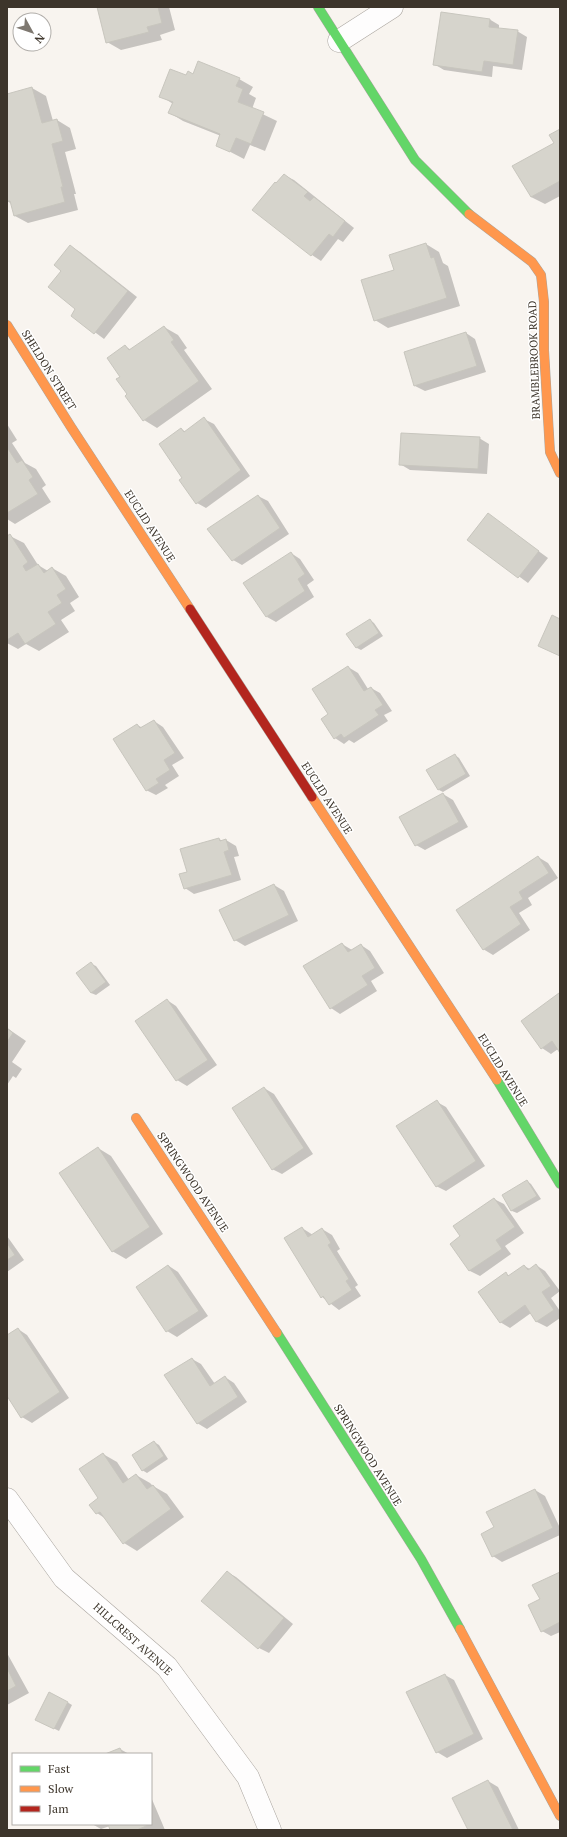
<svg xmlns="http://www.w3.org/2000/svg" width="567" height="1837" font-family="'PT Serif',serif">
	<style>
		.shadow { fill: #0003 }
		.building { fill: #d6d4cc; stroke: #c8c6be }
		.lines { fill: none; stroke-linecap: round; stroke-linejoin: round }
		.street-casing { stroke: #aaa59f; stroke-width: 23 }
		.fast-casing { stroke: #aaa59f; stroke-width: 10 }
		.slow-casing { stroke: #aaa59f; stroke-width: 10 }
		.jam-casing { stroke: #aaa59f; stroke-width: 10 }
		.street { stroke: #fefdfd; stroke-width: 22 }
		.fast { stroke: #63d668; stroke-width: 9 }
		.slow { stroke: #ff974d; stroke-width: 9 }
		.jam { stroke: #b3261e; stroke-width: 9 }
		.labels { text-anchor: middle; stroke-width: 3; stroke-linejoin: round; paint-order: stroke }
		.street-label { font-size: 11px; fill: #3d352b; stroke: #fff }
	</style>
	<rect width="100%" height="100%" fill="#f8f4ef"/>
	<path class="shadow" d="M98 7H169L175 30 160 35 162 40 121 50 107 42Z
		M489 19 499 25V29L517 31 527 37 522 70 493 66 492 77 444 70 434 64Z
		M194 75 239 79 253 87 249 94 256 98 252 109 277 121 265 151 250 145 244 159 217 145 221 136 183 121 170 113 173 104 161 96 187 77Z
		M32 88 46 96 53 121 57 120 70 128 76 149 65 152 76 194H74L78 210 28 223 15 216 12 204 7 201V95Z
		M560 130V196L545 204 531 197Z
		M284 175 294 180 354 228 343 242 338 239 321 261 312 255 254 210Z
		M426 244 439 252 443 263 448 266 460 306 388 328 375 320 395 270Z
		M70 246 80 252 137 297 104 339 72 315 77 309 62 271Z
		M164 327 178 335 187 348 184 350 212 389 157 428 144 420 128 395 125 346 131 350Z
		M466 333 475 339 486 372 425 391 415 386Z
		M204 419 214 424 250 476 206 508 197 503 184 478 181 429 186 432Z
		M7 424 17 440 12 443 25 463 36 469 46 485 42 488 51 502 15 524 7 519Z
		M479 438 489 444 487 474 410 470 400 464Z
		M258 496 268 501 289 534 242 565 233 560Z
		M488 514 548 558 528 583 468 539Z
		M10 536 24 543 38 565 48 571 52 568 66 576 79 597 70 603 75 611 61 620 69 632 39 651 26 644 18 649 7 643V538Z
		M291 553 300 559 314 580 307 585 314 597 276 622 267 617Z
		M370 620 374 623 383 636 361 650 357 648 348 634Z
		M348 667 358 673 368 689 371 688 380 693 392 711 384 715 388 721 354 743 349 740 344 744 335 738 322 719 329 714Z
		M154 721 163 727 184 758 172 765 179 776 165 785 168 788 156 795 146 790 137 725 143 728Z
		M455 755 459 758 470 776 443 792 439 790Z
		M443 794 453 800 468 827 425 850 416 845Z
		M219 839 223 841 226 840 236 846 239 856 234 857 241 880 194 894 185 888 188 873Z
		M538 857 548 863 558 878 528 898 532 905 519 913 530 930 493 955 483 949Z
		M274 885 284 891 298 921 245 946 235 940Z
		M342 944 352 950 361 945 370 951 384 973 371 981 377 991 340 1014 331 1008Z
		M91 964 96 966 110 985 96 995 91 993Z
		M560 995V1051L558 1049 551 1054 542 1048Z
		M167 1000 176 1006 217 1065 187 1086 177 1080Z
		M7 1028 26 1041 12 1062 22 1069 16 1078 13 1076 7 1085Z
		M264 1088 274 1094 313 1154 282 1174 272 1169Z
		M437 1102 446 1107 485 1166 446 1191 436 1186Z
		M98 1148 111 1156 163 1234 126 1259 112 1251Z
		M527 1181 531 1184 541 1199 517 1213 512 1211 503 1195Z
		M494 1199 504 1204 524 1233 505 1246 511 1254 480 1276 470 1271 451 1244 462 1236Z
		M302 1228 313 1235 322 1229 332 1235 340 1249 337 1251 358 1285 355 1287 361 1296 339 1310 322 1297Z
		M7 1236 24 1260 7 1272Z
		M536 1265 545 1271 560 1291 551 1298 560 1311V1318L547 1327 537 1322 531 1313 510 1328 500 1322 506 1274 510 1276 524 1266 530 1269Z
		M169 1266 178 1272 208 1316 177 1337 167 1331 138 1287Z
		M18 1329 27 1335 69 1398 32 1423 22 1417 7 1394V1336Z
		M192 1359 201 1364 215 1384 225 1377 234 1383 247 1402 207 1429 197 1423Z
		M154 1442 159 1445 168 1459 147 1473 142 1470Z
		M103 1454 117 1462 129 1480 136 1475 150 1483 153 1486 167 1494 184 1517 137 1551 124 1543 106 1519 97 1513 100 1499Z
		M535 1490 545 1496 560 1528V1535L502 1562 493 1556 495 1528Z
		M227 1572 236 1577 293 1624 269 1653 259 1648Z
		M560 1573V1632L551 1636 542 1631 541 1600Z
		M7 1653 29 1693 7 1705Z
		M445 1675 454 1680 483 1739 447 1758 437 1752Z
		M67 1702 72 1705 59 1731 41 1722Z
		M120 1749 129 1754H107Z
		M488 1781 498 1787 519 1830H469Z
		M151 1797 165 1830H111L110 1826 101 1829 92 1824H151Z"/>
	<path class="building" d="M97 7H158L162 23 147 27 149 32 106 43Z
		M441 12 490 19 489 27 518 30 513 65 484 61 482 72 433 65Z
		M198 61 240 78 236 86 243 89 238 102 264 112 251 144 236 138 230 152 216 146 220 134 168 113 173 102 159 97 170 69 186 75 188 71 193 74Z
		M32 87 42 123 57 119 63 141 52 144 63 187H61L65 202 14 216 10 201H7V94Z
		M560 129V181L531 197 512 166 554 143 549 135Z
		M284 174 308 192 304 196 310 201 314 197 345 221 333 237 329 234 311 256 252 210 275 182 276 183Z
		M426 243 431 258 434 257 447 298 374 321 361 280 394 270 389 255Z
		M70 245 128 291 94 334 71 316 75 309 48 287 61 271 54 265Z
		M164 326 174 340 171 342 199 381 143 421 125 396 127 394 116 379 120 377 107 358 125 345 129 350Z
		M466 332 477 366 414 386 404 352Z
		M204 417 241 470 196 504 179 480 182 478 159 444 181 428 184 432Z
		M401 433 480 437 478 469 399 465Z
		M7 447 17 463 22 460 33 477 29 480 38 494 7 513Z
		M258 495 280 528 232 561 207 529Z
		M488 513 539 551 518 578 467 540Z
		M10 534 28 562 23 566 26 571 38 564 44 573 52 567 66 589 57 595 62 603 48 612 56 624 25 644 18 633 7 640V536Z
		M291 552 305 574 298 579 305 591 266 617 243 583Z
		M552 615 560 619V656L538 646Z
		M370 619 379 633 356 648 346 634Z
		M348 666 364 691 371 687 383 705 375 710 379 715 344 738 341 734 334 739 321 719 328 714 312 689Z
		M154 720 175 753 164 760 170 770 156 779 159 783 146 791 113 739 137 724 140 728Z
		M455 754 466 774 438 790 426 770Z
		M443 793 459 822 415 846 399 817Z
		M219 838 220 841 226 839 229 850 224 852 232 875 184 889 179 874 187 872 180 849Z
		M538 856 549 873 519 892 523 899 510 907 521 924 483 950 456 910Z
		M274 884 289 915 234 941 219 910Z
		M342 943 348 952 361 944 375 968 362 976 368 985 330 1009 303 966Z
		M91 962 106 982 91 993 76 973Z
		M559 993 560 994V1053L552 1041 541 1049 521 1021Z
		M167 999 208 1060 176 1081 135 1021Z
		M7 1028 13 1033 7 1042Z
		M264 1087 304 1148 272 1170 232 1108Z
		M437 1100 476 1161 436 1187 396 1126Z
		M98 1147 150 1227 112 1252 59 1173Z
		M527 1180 537 1196 511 1211 502 1195Z
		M494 1198 515 1227 496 1240 502 1249 469 1271 450 1244 460 1236 453 1226Z
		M302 1227 308 1237 322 1228 331 1243 328 1245 349 1279 346 1281 352 1290 329 1305 323 1296 321 1298 284 1238Z
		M7 1243 15 1255 7 1260Z
		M536 1264 551 1286 542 1292 554 1310 536 1322 525 1305 500 1323 478 1292 506 1272 508 1276 524 1265 528 1270Z
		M168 1265 199 1311 166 1332 136 1287Z
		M18 1328 60 1392 21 1418 7 1396V1335Z
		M192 1358 210 1386 225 1376 238 1397 197 1424 164 1375Z
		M154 1441 164 1456 142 1471 132 1455Z
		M103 1453 123 1483 136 1474 147 1489 153 1485 171 1509 123 1544 100 1512 96 1514 89 1505 98 1498 79 1469Z
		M535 1489 553 1528 492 1557 481 1534 494 1527 486 1512Z
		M227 1571 284 1618 258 1649 201 1601Z
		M560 1572V1622L541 1632 528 1605 540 1599 532 1585Z
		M7 1668 16 1686 7 1691Z
		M445 1674 474 1734 436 1753 406 1692Z
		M49 1692 68 1702 54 1729 35 1720Z
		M120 1748 123 1754H105Z
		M488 1780 513 1830H468L452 1798Z
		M151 1819 153 1823 137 1830H110L108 1824H151Z"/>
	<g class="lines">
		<defs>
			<path id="street" d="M339 41 392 7
				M7 1499 64 1578 167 1667 248 1777 270 1830"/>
			<path id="fast" d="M318 7 415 160 469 214
				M497 1080 560 1184
				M277 1333 421 1559 460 1629"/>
			<path id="slow" d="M469 214 532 262 541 275 544 302V350L550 452 560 473
				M7 325 71 427 190 609
				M312 797 497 1080
				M136 1118 277 1333
				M460 1629 560 1816"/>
			<path id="jam" d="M190 609 312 797"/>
		</defs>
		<use href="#street" class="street-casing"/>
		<use href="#fast" class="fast-casing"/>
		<use href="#slow" class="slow-casing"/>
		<use href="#jam" class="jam-casing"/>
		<use href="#street" class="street"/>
		<use href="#fast" class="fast"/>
		<use href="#slow" class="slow"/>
		<use href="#jam" class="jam"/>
	</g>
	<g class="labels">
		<g class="street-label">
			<text transform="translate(534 360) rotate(-92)" y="4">BRAMBLEBROOK ROAD</text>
			<text transform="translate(49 370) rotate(58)" y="4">SHELDON STREET</text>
			<text transform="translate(150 526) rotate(57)" y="4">EUCLID AVENUE</text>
			<text transform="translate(327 798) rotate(57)" y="4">EUCLID AVENUE</text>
			<text transform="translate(503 1070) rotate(58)" y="4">EUCLID AVENUE</text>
			<text transform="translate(193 1182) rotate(56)" y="4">SPRINGWOOD AVENUE</text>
			<text transform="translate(368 1455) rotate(58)" y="4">SPRINGWOOD AVENUE</text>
			<text transform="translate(133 1639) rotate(42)" y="4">HILLCREST AVENUE</text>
		</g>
	</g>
	<rect width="567" height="1837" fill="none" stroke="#3d352b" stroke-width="16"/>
	<rect x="12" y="1753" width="140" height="72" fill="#ffffff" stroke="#b1aeaa"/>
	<rect x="20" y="1766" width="20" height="6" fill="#63d668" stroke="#b1aeaa"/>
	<text x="48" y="1773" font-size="12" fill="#3d352b">Fast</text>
	<rect x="20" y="1786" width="20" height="6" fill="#ff974d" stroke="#b1aeaa"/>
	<text x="48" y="1793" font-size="12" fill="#3d352b">Slow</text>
	<rect x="20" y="1806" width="20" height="6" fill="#b3261e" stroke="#b1aeaa"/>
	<text x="48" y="1813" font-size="12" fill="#3d352b">Jam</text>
	<g transform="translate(32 32) rotate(130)"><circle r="19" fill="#ffffff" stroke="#b1aeaa"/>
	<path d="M0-3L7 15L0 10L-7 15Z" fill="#7e7870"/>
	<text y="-6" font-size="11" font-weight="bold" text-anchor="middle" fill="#3d352b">N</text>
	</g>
</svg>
